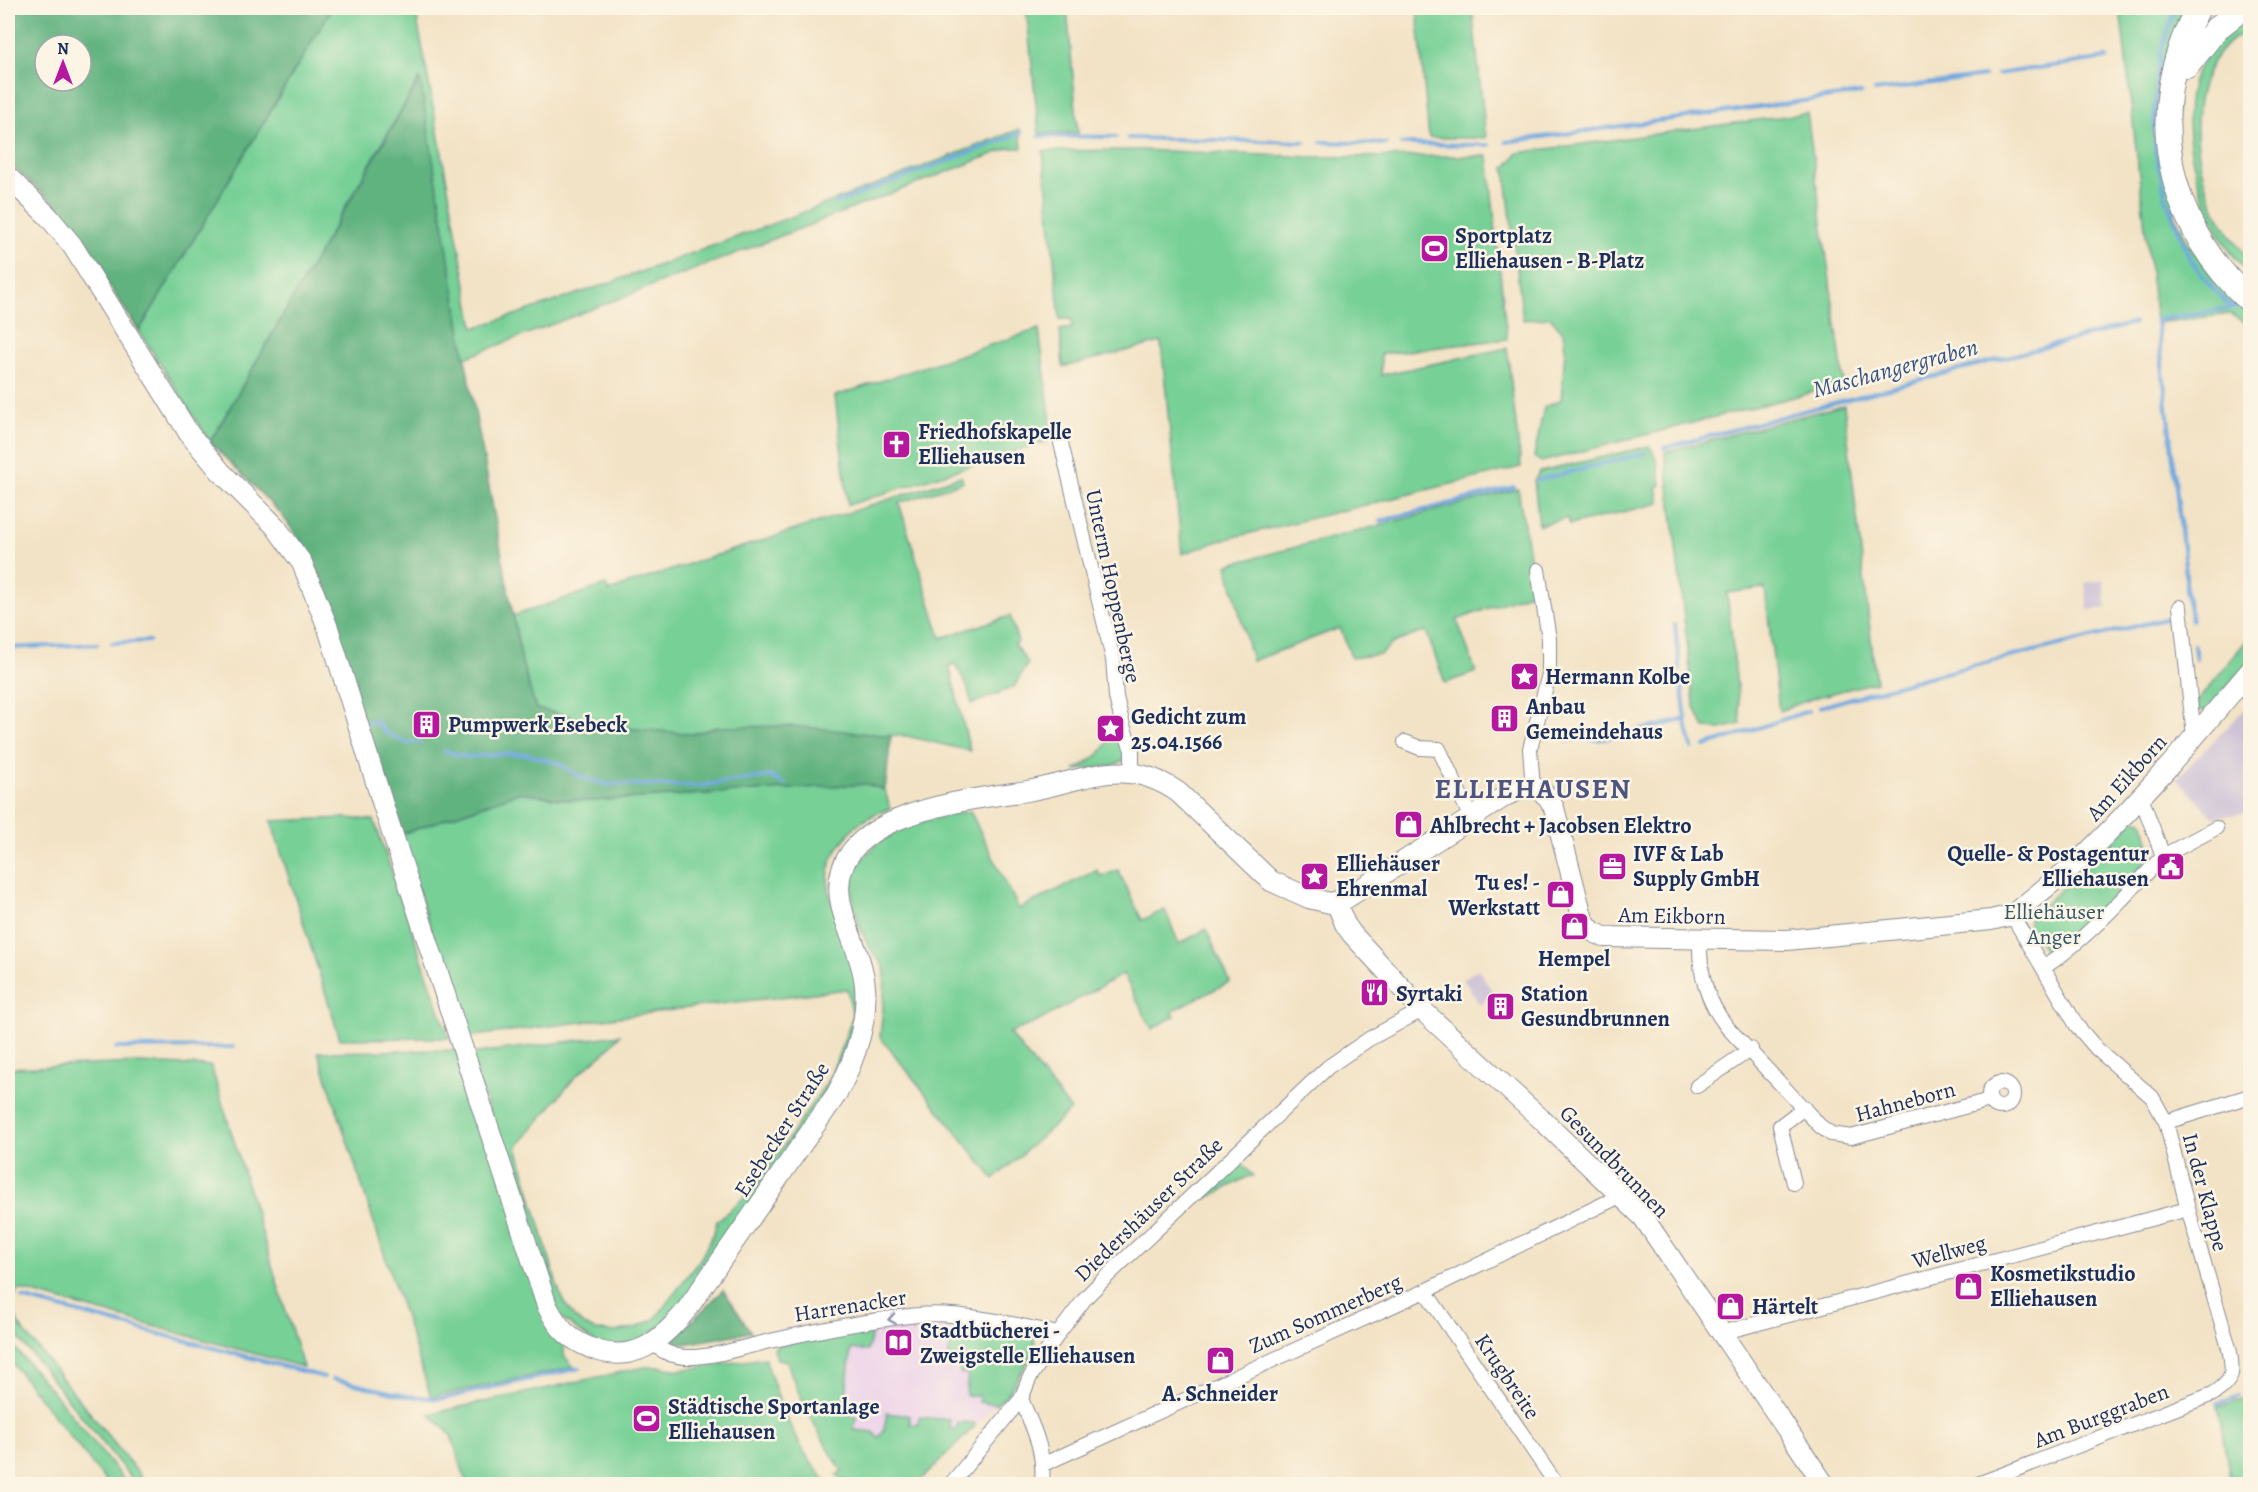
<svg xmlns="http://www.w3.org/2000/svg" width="2258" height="1492" font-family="Alegreya,serif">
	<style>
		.built { fill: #ecd1ea }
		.industrial { fill: #cbbfd5 }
		.green { fill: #77d096; stroke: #49807a; stroke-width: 1.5 }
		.forest { fill: #61b27f; stroke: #3e706e; stroke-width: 1.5; fill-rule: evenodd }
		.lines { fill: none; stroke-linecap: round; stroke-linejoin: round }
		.stream { stroke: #71a8df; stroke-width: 4 }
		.street-casing { stroke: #878992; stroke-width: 16 }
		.secondary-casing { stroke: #878992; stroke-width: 22 }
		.highway-casing { stroke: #878992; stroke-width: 26 }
		.street { stroke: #fff; stroke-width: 14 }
		.secondary { stroke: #fff; stroke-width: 20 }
		.highway { stroke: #fff; stroke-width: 24 }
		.oneway { stroke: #8d97ae }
		.labels { text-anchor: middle; stroke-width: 5; stroke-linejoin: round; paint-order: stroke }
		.poi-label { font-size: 22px; font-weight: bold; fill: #1b2f5e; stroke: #fcf5e5; text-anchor: start }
		.street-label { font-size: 22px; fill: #1b2f5e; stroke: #fcf5e5 }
		.park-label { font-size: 22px; fill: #32576c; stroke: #fcf5e5 }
		.water-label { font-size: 24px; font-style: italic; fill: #355385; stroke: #fcf5e5 }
		.district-label { font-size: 28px; font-weight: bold; letter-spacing: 1.5px; fill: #4d5683; stroke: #fcf5e5 }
	</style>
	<rect width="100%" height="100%" fill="#fcf5e5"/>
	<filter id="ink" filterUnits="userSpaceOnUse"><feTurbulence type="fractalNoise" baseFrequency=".0167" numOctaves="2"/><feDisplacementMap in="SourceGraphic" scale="12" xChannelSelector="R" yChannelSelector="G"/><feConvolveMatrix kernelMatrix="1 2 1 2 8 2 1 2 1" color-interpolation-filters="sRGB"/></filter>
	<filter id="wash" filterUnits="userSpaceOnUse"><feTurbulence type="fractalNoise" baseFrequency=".008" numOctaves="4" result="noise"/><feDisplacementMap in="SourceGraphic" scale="24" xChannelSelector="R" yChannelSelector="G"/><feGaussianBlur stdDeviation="1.35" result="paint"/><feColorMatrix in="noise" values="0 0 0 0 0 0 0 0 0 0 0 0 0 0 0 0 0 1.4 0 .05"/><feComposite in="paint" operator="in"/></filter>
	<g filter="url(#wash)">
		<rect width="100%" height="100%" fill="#f3e3c6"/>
		<path class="built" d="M920 1320 960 1322 953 1329 948 1360 962 1361 979 1396V1402L996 1404 917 1484H849L837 1475 842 1471 809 1414 794 1383 787 1361 777 1359 774 1349 780 1343Z"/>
		<path class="industrial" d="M2103 580 2107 608 2088 610 2085 583Z
			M2250 704V813L2213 817 2177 778Z
			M1478 969 1493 992 1480 1005 1463 979Z"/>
		<path class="green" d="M332 8H415L474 328C659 269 839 199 1020 129L1022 148H1009L465 358 419 79 210 442 139 331Z
			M1026 8H1067L1078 133H1039Z
			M1417 8H1472L1486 138H1429Z
			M2120 8H2186L2178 25 2175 215 2189 245 2220 286 2250 313V325L2230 314 2156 323Z
			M2250 12V29C2184 58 2188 156 2216 210 2221 221 2228 232 2235 242 2239 248 2246 253 2249 260 2251 264 2250 269 2250 274 2206 235 2172 129 2196 73 2202 61 2219 38 2228 28 2234 21 2243 17 2250 12Z
			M1807 113 1844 384 1541 462 1534 457 1544 407 1561 400 1565 350 1563 332 1551 318 1523 320 1505 168 1518 153Z
			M1141 150 1311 157 1488 156 1507 339 1381 354V375L1507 348 1521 467 1222 540 1182 554 1161 342 1063 367 1060 330 1072 328 1071 319H1060L1043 151Z
			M1039 329 1053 439 848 505 835 396Z
			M1844 405 1876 682 1817 697 1779 711 1765 588 1727 593 1741 724 1721 729 1705 728 1699 717 1694 703 1665 452Z
			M1649 446C1658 458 1659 471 1661 485L1657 487 1660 503 1569 525 1567 518 1539 525 1534 480 1540 472Z
			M961 476 963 482 899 503 941 638 1010 616 1018 642 1014 644 1028 663 1014 687 972 704 967 686 955 664 949 666 970 751 907 736 717 727 692 734 626 728 536 709 522 663 513 616 606 585 609 592 625 585Z
			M1518 489 1535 591 1457 620 1476 672 1445 683 1426 631 1393 643 1381 654 1352 658 1340 628 1252 661 1227 565Z
			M2250 636V661L2207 711 2197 710 2196 703Z
			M1116 727 1120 729 1128 753 1123 761 1111 766 1075 770C1090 762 1112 749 1109 730Z
			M866 784 885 790 890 809 877 813 855 826 839 846 831 861 828 878 830 896 860 987 859 1006 845 1065 679 1311 638 1344 600 1346 559 1317 470 1054 620 1035 605 1052 576 1076 517 1147 557 1285 562 1299 574 1317 584 1325 597 1331 614 1332 636 1328 655 1319 701 1258 714 1232 717 1221 754 1189 830 1078 853 1016 847 989 704 1006 467 1037 399 835 521 792 559 799 589 801Z
			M970 811 1019 909 1097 870 1101 877 1118 870 1142 920 1165 910 1179 944 1206 929 1230 982 1172 1011 1175 1016 1152 1029 1123 974 1037 1022 1009 1033 1071 1110 994 1179 880 1037C881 1024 887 978 884 968 882 962 874 955 871 950 866 941 860 930 858 920 854 908 849 887 854 875 870 831 930 818 970 811Z
			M346 818 374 820 449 1038 340 1039 271 821Z
			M2134 819 2143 821C2146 831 2151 842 2150 852 2146 872 2072 937 2055 954H2048L2029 927 2028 919 2101 853Z
			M458 1050 564 1340V1356L574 1367 431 1397 318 1052Z
			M138 1063 211 1066 303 1367 18 1289 15 1297 8 1296V1068Z
			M1240 1162 1253 1176 1247 1177 1206 1199 1199 1200Z
			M8 1306 13 1308 19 1325 147 1484H136L8 1325Z
			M960 1322 981 1326 982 1328 989 1330 990 1328 1029 1335 1034 1339 1036 1349 1007 1395 996 1404 979 1402V1396L966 1395 968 1374 960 1373 961 1361 948 1360 953 1329Z
			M869 1327 871 1337 868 1351 851 1349 844 1414 856 1416 854 1430 873 1432 878 1438 884 1430 887 1413 910 1416V1424L918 1425 919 1417 950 1420V1428L957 1429 958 1422 974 1423 975 1426 917 1484H849L837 1475 842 1471C820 1436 799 1400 787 1361L777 1359 774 1349 776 1346Z
			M8 1340 58 1398 127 1484H108L8 1358Z
			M765 1358C779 1402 796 1451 829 1484H467L451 1435 429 1414 644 1367H661L679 1370Z
			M2250 1398V1484H2231L2218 1407Z"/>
		<path class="forest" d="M8 8H332L139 331 56 205 8 162ZM45 45H81V81H45Z
			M420 79 465 358 522 663 536 709 626 728 692 734 717 727 794 726 891 736 885 790 866 784 589 801 559 799 521 792 399 835 349 683 327 591 306 549 282 515 210 442Z
			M723 1290 751 1332 685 1344 672 1341Z"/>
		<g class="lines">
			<path class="stream" d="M2175 8 2160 54 2154 112 2155 148 2166 199 2190 259 2214 290 2233 308
				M1997 74 2107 58
				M1875 91 1984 76
				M1039 136 1116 137
				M1128 138 1305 142
				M1321 142 1386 144
				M1506 142 1861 93
				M1401 144 1489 145
				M836 203 1021 133
				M1664 448 2135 323
				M1538 480 1646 453
				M1381 521 1514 487
				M2192 620 2186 592V574L2157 320 2237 307
				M1675 625 1680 669
				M112 643 149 641
				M2194 645 2196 659
				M2247 646 2250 641
				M8 648 97 644
				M1681 681 1686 719
				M1820 707 1924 678 2173 617
				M1685 720 1692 748
				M367 723 376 721 386 733 407 743 421 742
				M1566 741 1580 738 1598 740 1683 720
				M1705 746 1808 711
				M444 751 467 757 500 754H526L558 763 579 776 606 784 698 786 770 776 784 784
				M116 1048 233 1047
				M22 1298 324 1377
				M333 1379 407 1396 440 1399 580 1368
				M2218 1404 2239 1396
				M959 1484 988 1450"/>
		</g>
	</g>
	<g filter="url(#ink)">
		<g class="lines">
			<defs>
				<path id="street" d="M1061 443 1113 659 1116 697 1123 726 1132 750V773
					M2180 607 2194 736
					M1405 742 1420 748 1439 749 1471 818
					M1533 788 1530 749 1549 674V639L1538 570
					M2163 856 2216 828
					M1700 939C1699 973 1706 1000 1727 1027L1820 1126 1831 1134 1851 1137 1990 1100
					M2043 968C2086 940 2128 893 2163 856L2141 797
					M1989 1095a12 12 0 1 1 24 0a12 12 0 1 1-24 0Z
					M1697 1086 1751 1049
					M2166 1122 2250 1096
					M1794 1183 1780 1126 1804 1108
					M1425 1291 1556 1484
					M1721 1333 2188 1209
					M653 1343C662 1352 673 1356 685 1357 713 1358 743 1347 770 1341 819 1330 869 1320 918 1315 958 1311 1019 1325 1058 1334
					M1021 1399C1034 1430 1045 1450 1042 1484
					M1044 1464 1425 1291 1622 1195
					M951 1484 1021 1399 1029 1379 1058 1334 1087 1296 1103 1280 1328 1067 1369 1039 1422 1010
					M1978 1484 2213 1394C2234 1381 2234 1372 2229 1348L2188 1209 2166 1122 2152 1097 2097 1049 2077 1026 2012 915"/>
				<path id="secondary" d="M8 177 48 216 72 245 190 435 221 472 275 526 302 563 328 628 384 808 547 1306C559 1329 568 1339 593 1349 634 1364 660 1341 685 1312L836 1095C856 1059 873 1010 862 969 857 947 845 926 841 904 821 813 968 800 1027 791 1086 781 1124 754 1179 793L1271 881 1309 898 1330 903 1345 899 1507 795 1522 789 1536 788 1548 797 1554 808 1583 920 1592 931 1604 937 1787 940 1991 920 2012 915 2080 860 2112 828 2171 764 2250 671
					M1336 902 1345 924 1352 934 1422 1010 1540 1118 1643 1217 1824 1484"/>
				<path id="highway" d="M2198 8C2142 111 2165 223 2250 301
					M2187 66 2217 28 2243 8"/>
			</defs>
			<use href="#street" class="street-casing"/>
			<use href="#secondary" class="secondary-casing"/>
			<use href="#highway" class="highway-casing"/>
			<use href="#street" class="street"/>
			<use href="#secondary" class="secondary"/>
			<use href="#highway" class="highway"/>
		</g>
		<defs><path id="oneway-chevron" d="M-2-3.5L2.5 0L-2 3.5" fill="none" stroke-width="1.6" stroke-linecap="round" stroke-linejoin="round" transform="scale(1.5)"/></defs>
		<use class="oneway" href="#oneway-chevron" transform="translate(892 1319) rotate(171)"/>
	</g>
	<defs>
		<symbol id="stadium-square" viewBox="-11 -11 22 22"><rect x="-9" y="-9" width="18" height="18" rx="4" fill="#b5179e" stroke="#fcf5e5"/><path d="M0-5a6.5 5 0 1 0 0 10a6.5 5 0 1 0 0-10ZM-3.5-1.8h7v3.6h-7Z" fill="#fff"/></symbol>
		<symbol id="church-square" viewBox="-11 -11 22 22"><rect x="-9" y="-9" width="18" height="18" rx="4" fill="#b5179e" stroke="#fcf5e5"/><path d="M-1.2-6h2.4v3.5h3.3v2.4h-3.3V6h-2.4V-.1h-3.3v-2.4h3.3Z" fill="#fff"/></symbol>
		<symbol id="sight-square" viewBox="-11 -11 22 22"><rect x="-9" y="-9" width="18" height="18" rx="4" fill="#b5179e" stroke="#fcf5e5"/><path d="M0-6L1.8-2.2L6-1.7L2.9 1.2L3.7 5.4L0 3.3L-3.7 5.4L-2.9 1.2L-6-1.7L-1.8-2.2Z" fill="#fff"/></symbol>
		<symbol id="building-square" viewBox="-11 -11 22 22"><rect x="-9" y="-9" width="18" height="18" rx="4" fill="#b5179e" stroke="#fcf5e5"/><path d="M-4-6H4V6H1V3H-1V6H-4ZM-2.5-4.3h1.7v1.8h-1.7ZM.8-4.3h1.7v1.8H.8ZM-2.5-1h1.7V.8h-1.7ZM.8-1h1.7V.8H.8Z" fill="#fff"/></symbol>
		<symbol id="shop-square" viewBox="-11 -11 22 22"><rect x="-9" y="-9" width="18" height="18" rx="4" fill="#b5179e" stroke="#fcf5e5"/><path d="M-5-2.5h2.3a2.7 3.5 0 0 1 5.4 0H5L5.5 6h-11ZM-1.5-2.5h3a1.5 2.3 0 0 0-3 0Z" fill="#fff"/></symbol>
		<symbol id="office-square" viewBox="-11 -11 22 22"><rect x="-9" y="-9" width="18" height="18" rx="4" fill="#b5179e" stroke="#fcf5e5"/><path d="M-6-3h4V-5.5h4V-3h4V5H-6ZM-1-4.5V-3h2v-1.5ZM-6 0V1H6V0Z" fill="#fff"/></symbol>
		<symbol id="civic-square" viewBox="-11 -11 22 22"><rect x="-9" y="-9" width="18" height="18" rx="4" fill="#b5179e" stroke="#fcf5e5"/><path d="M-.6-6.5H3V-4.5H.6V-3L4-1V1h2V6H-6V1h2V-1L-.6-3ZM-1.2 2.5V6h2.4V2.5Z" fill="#fff"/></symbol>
		<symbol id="restaurant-square" viewBox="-11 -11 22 22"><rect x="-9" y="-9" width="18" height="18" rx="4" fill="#b5179e" stroke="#fcf5e5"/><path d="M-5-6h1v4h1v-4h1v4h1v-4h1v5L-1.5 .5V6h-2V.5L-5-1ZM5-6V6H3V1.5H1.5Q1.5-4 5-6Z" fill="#fff"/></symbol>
		<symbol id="library-square" viewBox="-11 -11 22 22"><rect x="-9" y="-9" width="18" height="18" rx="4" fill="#b5179e" stroke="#fcf5e5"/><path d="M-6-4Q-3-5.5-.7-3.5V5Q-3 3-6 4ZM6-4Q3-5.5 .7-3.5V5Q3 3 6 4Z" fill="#fff"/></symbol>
	</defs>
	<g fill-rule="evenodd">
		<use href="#stadium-square" x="1418" y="232" width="33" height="33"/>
		<use href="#church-square" x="880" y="428" width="33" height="33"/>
		<use href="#sight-square" x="1508" y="660" width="33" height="33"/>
		<use href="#building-square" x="1488" y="702" width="33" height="33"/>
		<use href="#building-square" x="410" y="708" width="33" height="33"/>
		<use href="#sight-square" x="1094" y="712" width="33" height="33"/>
		<use href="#shop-square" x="1392" y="808" width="33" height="33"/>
		<use href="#office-square" x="1596" y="850" width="33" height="33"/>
		<use href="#civic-square" x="2154" y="850" width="33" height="33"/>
		<use href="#sight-square" x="1298" y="860" width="33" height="33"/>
		<use href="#shop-square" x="1544" y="878" width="33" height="33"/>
		<use href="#shop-square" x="1558" y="910" width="33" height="33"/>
		<use href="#restaurant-square" x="1358" y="976" width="33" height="33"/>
		<use href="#building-square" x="1484" y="990" width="33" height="33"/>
		<use href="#shop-square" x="1952" y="1270" width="33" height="33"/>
		<use href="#shop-square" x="1714" y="1290" width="33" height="33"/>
		<use href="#library-square" x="882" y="1326" width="33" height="33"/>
		<use href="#shop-square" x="1204" y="1344" width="33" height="33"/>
		<use href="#stadium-square" x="630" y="1402" width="33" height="33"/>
	</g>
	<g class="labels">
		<g class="poi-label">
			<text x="1455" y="243">Sportplatz<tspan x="1455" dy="25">Elliehausen - B-Platz</tspan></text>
			<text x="918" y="439">Friedhofskapelle<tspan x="918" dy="25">Elliehausen</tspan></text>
			<text x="1545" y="684">Hermann Kolbe</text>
			<text x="1526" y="714">Anbau<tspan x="1526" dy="25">Gemeindehaus</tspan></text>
			<text x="1131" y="724">Gedicht zum<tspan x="1131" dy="25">25.04.1566</tspan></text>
			<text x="448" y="732">Pumpwerk Esebeck</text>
			<text x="1430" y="833">Ahlbrecht + Jacobsen Elektro</text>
			<text x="1633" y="861">IVF &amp; Lab<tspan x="1633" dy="25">Supply GmbH</tspan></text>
			<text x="2149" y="861" text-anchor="end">Quelle- &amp; Postagentur<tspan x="2149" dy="25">Elliehausen</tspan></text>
			<text x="1336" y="871">Elliehäuser<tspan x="1336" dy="25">Ehrenmal</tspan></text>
			<text x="1540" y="890" text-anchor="end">Tu es! -<tspan x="1540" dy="25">Werkstatt</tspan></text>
			<text x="1574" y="966" text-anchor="middle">Hempel</text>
			<text x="1396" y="1001">Syrtaki</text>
			<text x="1521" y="1001">Station<tspan x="1521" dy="25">Gesundbrunnen</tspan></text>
			<text x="1990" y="1281">Kosmetikstudio<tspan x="1990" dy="25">Elliehausen</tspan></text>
			<text x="1752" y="1314">Härtelt</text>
			<text x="920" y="1338">Stadtbücherei -<tspan x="920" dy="25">Zweigstelle Elliehausen</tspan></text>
			<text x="1220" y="1401" text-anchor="middle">A. Schneider</text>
			<text x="668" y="1414">Städtische Sportanlage<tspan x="668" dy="25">Elliehausen</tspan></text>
		</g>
		<g class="street-label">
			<text transform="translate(1114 586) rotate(78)" y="8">Unterm Hoppenberge</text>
			<text transform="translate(2126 777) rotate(-48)" y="8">Am Eikborn</text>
			<text transform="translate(1672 915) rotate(1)" y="8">Am Eikborn</text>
			<text transform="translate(1905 1101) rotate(-15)" y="8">Hahneborn</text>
			<text transform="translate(781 1129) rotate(-57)" y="8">Esebecker Straße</text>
			<text transform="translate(1615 1161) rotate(46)" y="8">Gesundbrunnen</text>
			<text transform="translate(2206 1192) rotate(75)" y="8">In der Klappe</text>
			<text transform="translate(1148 1209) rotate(-44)" y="8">Diedershäuser Straße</text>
			<text transform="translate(1949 1251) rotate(-15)" y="8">Wellweg</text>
			<text transform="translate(850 1305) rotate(-9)" y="8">Harrenacker</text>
			<text transform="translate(1325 1313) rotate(-24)" y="8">Zum Sommerberg</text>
			<text transform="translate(1508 1376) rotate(56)" y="8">Krugbreite</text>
			<text transform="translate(2101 1415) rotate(-21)" y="8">Am Burggraben</text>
		</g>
		<g class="park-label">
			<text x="2054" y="919">Elliehäuser<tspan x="2054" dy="25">Anger</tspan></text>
		</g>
		<g class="water-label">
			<text transform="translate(1895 368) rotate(-15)" y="8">Maschangergraben</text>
		</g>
		<g class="district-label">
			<text x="1533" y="798">ELLIEHAUSEN</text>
		</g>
	</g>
	<rect width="2258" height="1492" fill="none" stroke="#fcf5e5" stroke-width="30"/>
	<g transform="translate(63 63)"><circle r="28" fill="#fcf5e5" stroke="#a2a6af" stroke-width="1.5"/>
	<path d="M0-4.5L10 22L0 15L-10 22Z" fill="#b5179e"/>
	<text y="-9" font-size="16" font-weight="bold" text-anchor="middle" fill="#1b2f5e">N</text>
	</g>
</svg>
